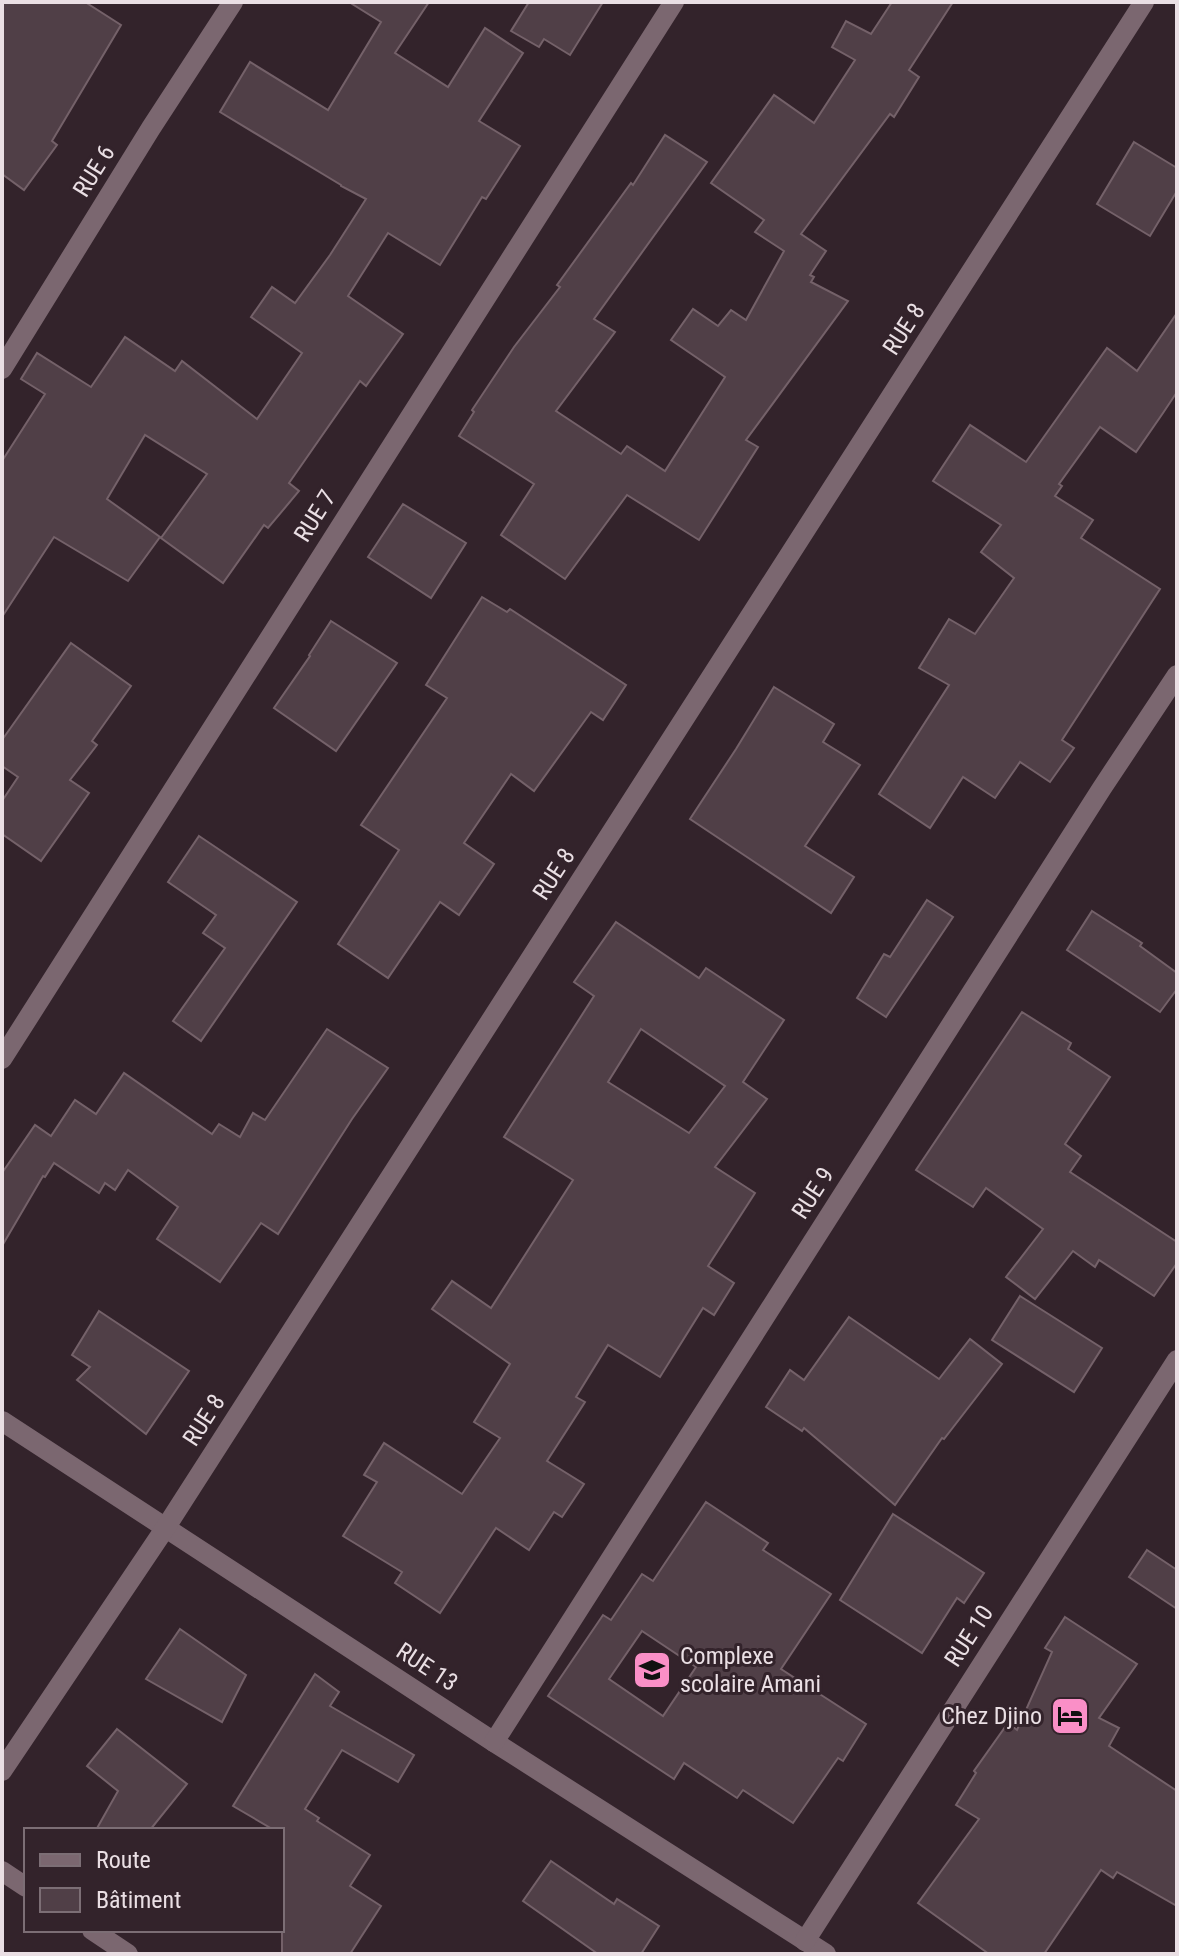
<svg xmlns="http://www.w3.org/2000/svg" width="1179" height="1956" viewBox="0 0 1179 1956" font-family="'Roboto Condensed',sans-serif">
<rect width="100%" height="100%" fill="#33232b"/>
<g fill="#503f47" stroke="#746169" stroke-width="2" fill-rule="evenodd">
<polygon points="2,2 85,2 121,25 52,141 57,145 24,190 2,174"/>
<polygon points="349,2 429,2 395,53 448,87 485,28 523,53 479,121 520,146 486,199 482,197 440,265 388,233 348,296 403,334 366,386 360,381 289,483 299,491 268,528 264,525 223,583 161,538 207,474 145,435 107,499 160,537 128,581 54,537 2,617 2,461 45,394 21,379 37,353 91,387 125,337 175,371 182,361 257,419 302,353 251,317 272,287 295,303 330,255 366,199 341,186 341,185 220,112 250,62 328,110 381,22"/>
<polygon points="529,2 603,2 570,55 544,39 539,47 511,31"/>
<polygon points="892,2 953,2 909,70 919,77 894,117 890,114 801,234 826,251 810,275 814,277 811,282 848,301 746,440 758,447 699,540 627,495 565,579 501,535 534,484 459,436 474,412 472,410 514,347 560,287 557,285 631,183 633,185 665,135 707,162 594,319 615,332 556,411 621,454 627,446 665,471 725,377 671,340 693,309 718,326 731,310 746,320 784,251 755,232 764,220 711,183 774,95 814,123 855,60 832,47 846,21 871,34"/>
<polygon points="1134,142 1177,168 1177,191 1150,236 1097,204"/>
<polygon points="1177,313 1177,392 1163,413 1136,452 1100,427 1059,484 1062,486 1055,496 1093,520 1081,538 1160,589 1062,740 1074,748 1050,782 1020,762 995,798 963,777 930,828 879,794 949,685 919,668 949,619 975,634 1014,578 981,552 1001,525 933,481 970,425 1026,462 1107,348 1137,371"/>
<polygon points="403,504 466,543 431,598 368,557"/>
<polygon points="482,597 507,612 510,609 626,685 603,720 591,712 534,791 511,774 464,843 494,864 459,915 440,902 388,978 338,944 399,850 361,825 447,698 426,685"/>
<polygon points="331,621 397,663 336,751 274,708 310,656 309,655"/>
<polygon points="71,643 131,686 92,741 97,745 70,780 89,793 41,861 2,834 2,801 18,777 2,766 2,740"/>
<polygon points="774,687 834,724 823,742 860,765 805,846 854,877 831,913 690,819 736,749"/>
<polygon points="199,836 297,902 201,1041 173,1021 225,948 203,933 216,915 168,882"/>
<polygon points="927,900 953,917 886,1017 857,998 884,954 890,957"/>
<polygon points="1092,911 1142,943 1140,946 1177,973 1177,989 1160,1012 1067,950"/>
<path d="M 616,922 L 699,978 L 706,968 L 784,1020 L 743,1082 L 767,1099 L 715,1167 L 755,1193 L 708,1266 L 734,1283 L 714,1315 L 703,1308 L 660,1377 L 608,1345 L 576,1397 L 585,1402 L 547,1461 L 584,1484 L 562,1517 L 554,1512 L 529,1550 L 496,1528 L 440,1613 L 395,1583 L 402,1572 L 343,1536 L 377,1482 L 364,1475 L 384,1443 L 462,1494 L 500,1438 L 474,1422 L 510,1364 L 432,1309 L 452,1281 L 491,1308 L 573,1180 L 504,1137 L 594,996 L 574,982 ZM 641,1029 L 725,1086 L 689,1133 L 608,1082 Z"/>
<polygon points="1022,1012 1071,1043 1068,1049 1110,1077 1065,1144 1081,1156 1070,1172 1177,1242 1177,1263 1154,1296 1099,1260 1095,1267 1073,1251 1035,1299 1006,1277 1043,1229 986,1188 973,1207 916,1170"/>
<polygon points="327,1029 388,1068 352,1119 278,1234 261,1223 220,1282 157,1239 178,1207 128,1170 115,1190 105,1183 99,1193 54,1163 45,1177 43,1176 2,1246 2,1173 35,1125 51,1136 75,1100 96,1114 124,1073 212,1134 219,1124 240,1137 253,1113 265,1120"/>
<polygon points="1020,1296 1102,1348 1074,1392 992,1340"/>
<polygon points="99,1311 189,1371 146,1434 77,1380 90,1367 72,1355"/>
<polygon points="849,1317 939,1379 970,1339 1002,1364 944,1439 942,1438 895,1505 804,1428 802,1431 766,1407 790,1370 804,1380"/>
<path d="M 706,1502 L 768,1543 L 763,1550 L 831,1594 L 781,1669 L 866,1724 L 843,1761 L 838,1758 L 793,1823 L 743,1790 L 737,1798 L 684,1763 L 674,1779 L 548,1696 L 603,1615 L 611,1620 L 642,1574 L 653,1581 ZM 642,1631 L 696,1667 L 663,1716 L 609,1679 Z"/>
<polygon points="893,1514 984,1573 964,1603 957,1598 922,1653 840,1600"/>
<polygon points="1147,1550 1177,1570 1177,1609 1129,1577"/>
<polygon points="1065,1617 1137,1664 1099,1718 1119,1728 1109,1746 1177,1791 1177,1906 1117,1872 1113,1878 1101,1870 1044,1954 989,1954 918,1903 979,1819 956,1805 976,1773 974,1771 1008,1723 1017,1730 1052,1652 1045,1648"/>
<polygon points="180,1629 246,1675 222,1722 146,1679"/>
<polygon points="315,1674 339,1692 330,1706 414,1755 398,1782 342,1750 305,1809 319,1818 317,1821 370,1855 350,1886 381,1906 350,1954 282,1954 282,1830 274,1830 233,1806"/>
<polygon points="117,1729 187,1784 150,1830 96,1830 118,1791 87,1766"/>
<polygon points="551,1861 614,1904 617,1899 659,1926 641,1954 598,1954 523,1901"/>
</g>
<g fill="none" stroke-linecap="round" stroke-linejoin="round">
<g stroke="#7b6770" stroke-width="20">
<polyline points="2,369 151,128 233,2"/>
<polyline points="2,1059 674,2"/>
<polyline points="2,1421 494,1742 826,1954"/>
<polyline points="494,1742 1102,788 1177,675"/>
<polyline points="2,1771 166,1527 1144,2"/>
<polyline points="2,1871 26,1887"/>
<polyline points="92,1930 128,1954"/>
<polyline points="805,1941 1177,1360"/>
</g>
</g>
<defs>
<symbol id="school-square" viewBox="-11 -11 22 22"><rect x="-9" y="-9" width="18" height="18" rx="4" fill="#fa8fc7" stroke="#33232b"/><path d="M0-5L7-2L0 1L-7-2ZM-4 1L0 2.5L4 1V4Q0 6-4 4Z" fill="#111"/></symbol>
<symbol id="hotel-square" viewBox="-11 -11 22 22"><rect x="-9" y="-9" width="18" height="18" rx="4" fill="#fa8fc7" stroke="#33232b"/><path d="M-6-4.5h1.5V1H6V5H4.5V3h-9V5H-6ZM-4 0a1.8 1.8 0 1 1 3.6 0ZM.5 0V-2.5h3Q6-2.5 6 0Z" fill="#111"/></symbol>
</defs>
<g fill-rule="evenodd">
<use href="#school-square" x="630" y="1648" width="44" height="44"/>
<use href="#hotel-square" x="1048" y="1694" width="44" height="44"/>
</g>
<g text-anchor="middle" stroke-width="6" stroke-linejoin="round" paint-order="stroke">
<g font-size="24" fill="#eadfe4" stroke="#33232b">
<text transform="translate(94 171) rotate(-58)" y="8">RUE 6</text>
<text transform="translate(904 329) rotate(-57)" y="8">RUE 8</text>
<text transform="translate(315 516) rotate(-58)" y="8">RUE 7</text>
<text transform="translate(554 874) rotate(-57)" y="8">RUE 8</text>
<text transform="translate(813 1193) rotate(-57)" y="8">RUE 9</text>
<text transform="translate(204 1420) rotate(-57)" y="8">RUE 8</text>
<text transform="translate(969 1636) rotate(-57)" y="8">RUE 10</text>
<text transform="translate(427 1667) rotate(33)" y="8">RUE 13</text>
</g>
<g font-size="24" fill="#eadfe4" stroke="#33232b" text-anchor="start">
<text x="680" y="1664">Complexe<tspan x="680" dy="28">scolaire Amani</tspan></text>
<text x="1042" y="1724" text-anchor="end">Chez Djino</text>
</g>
</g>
<rect width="1179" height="1956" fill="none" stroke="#eadfe4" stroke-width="8"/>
<rect x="24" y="1828" width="260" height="104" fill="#33232b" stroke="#7c6e75" stroke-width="2"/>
<rect x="40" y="1854" width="40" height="12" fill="#7b6770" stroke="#7c6e75" stroke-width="2"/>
<text x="96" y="1868" font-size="24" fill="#eadfe4">Route</text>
<rect x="40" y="1888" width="40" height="24" fill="#503f47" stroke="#7c6e75" stroke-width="2"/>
<text x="96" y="1908" font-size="24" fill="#eadfe4">Bâtiment</text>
</svg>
